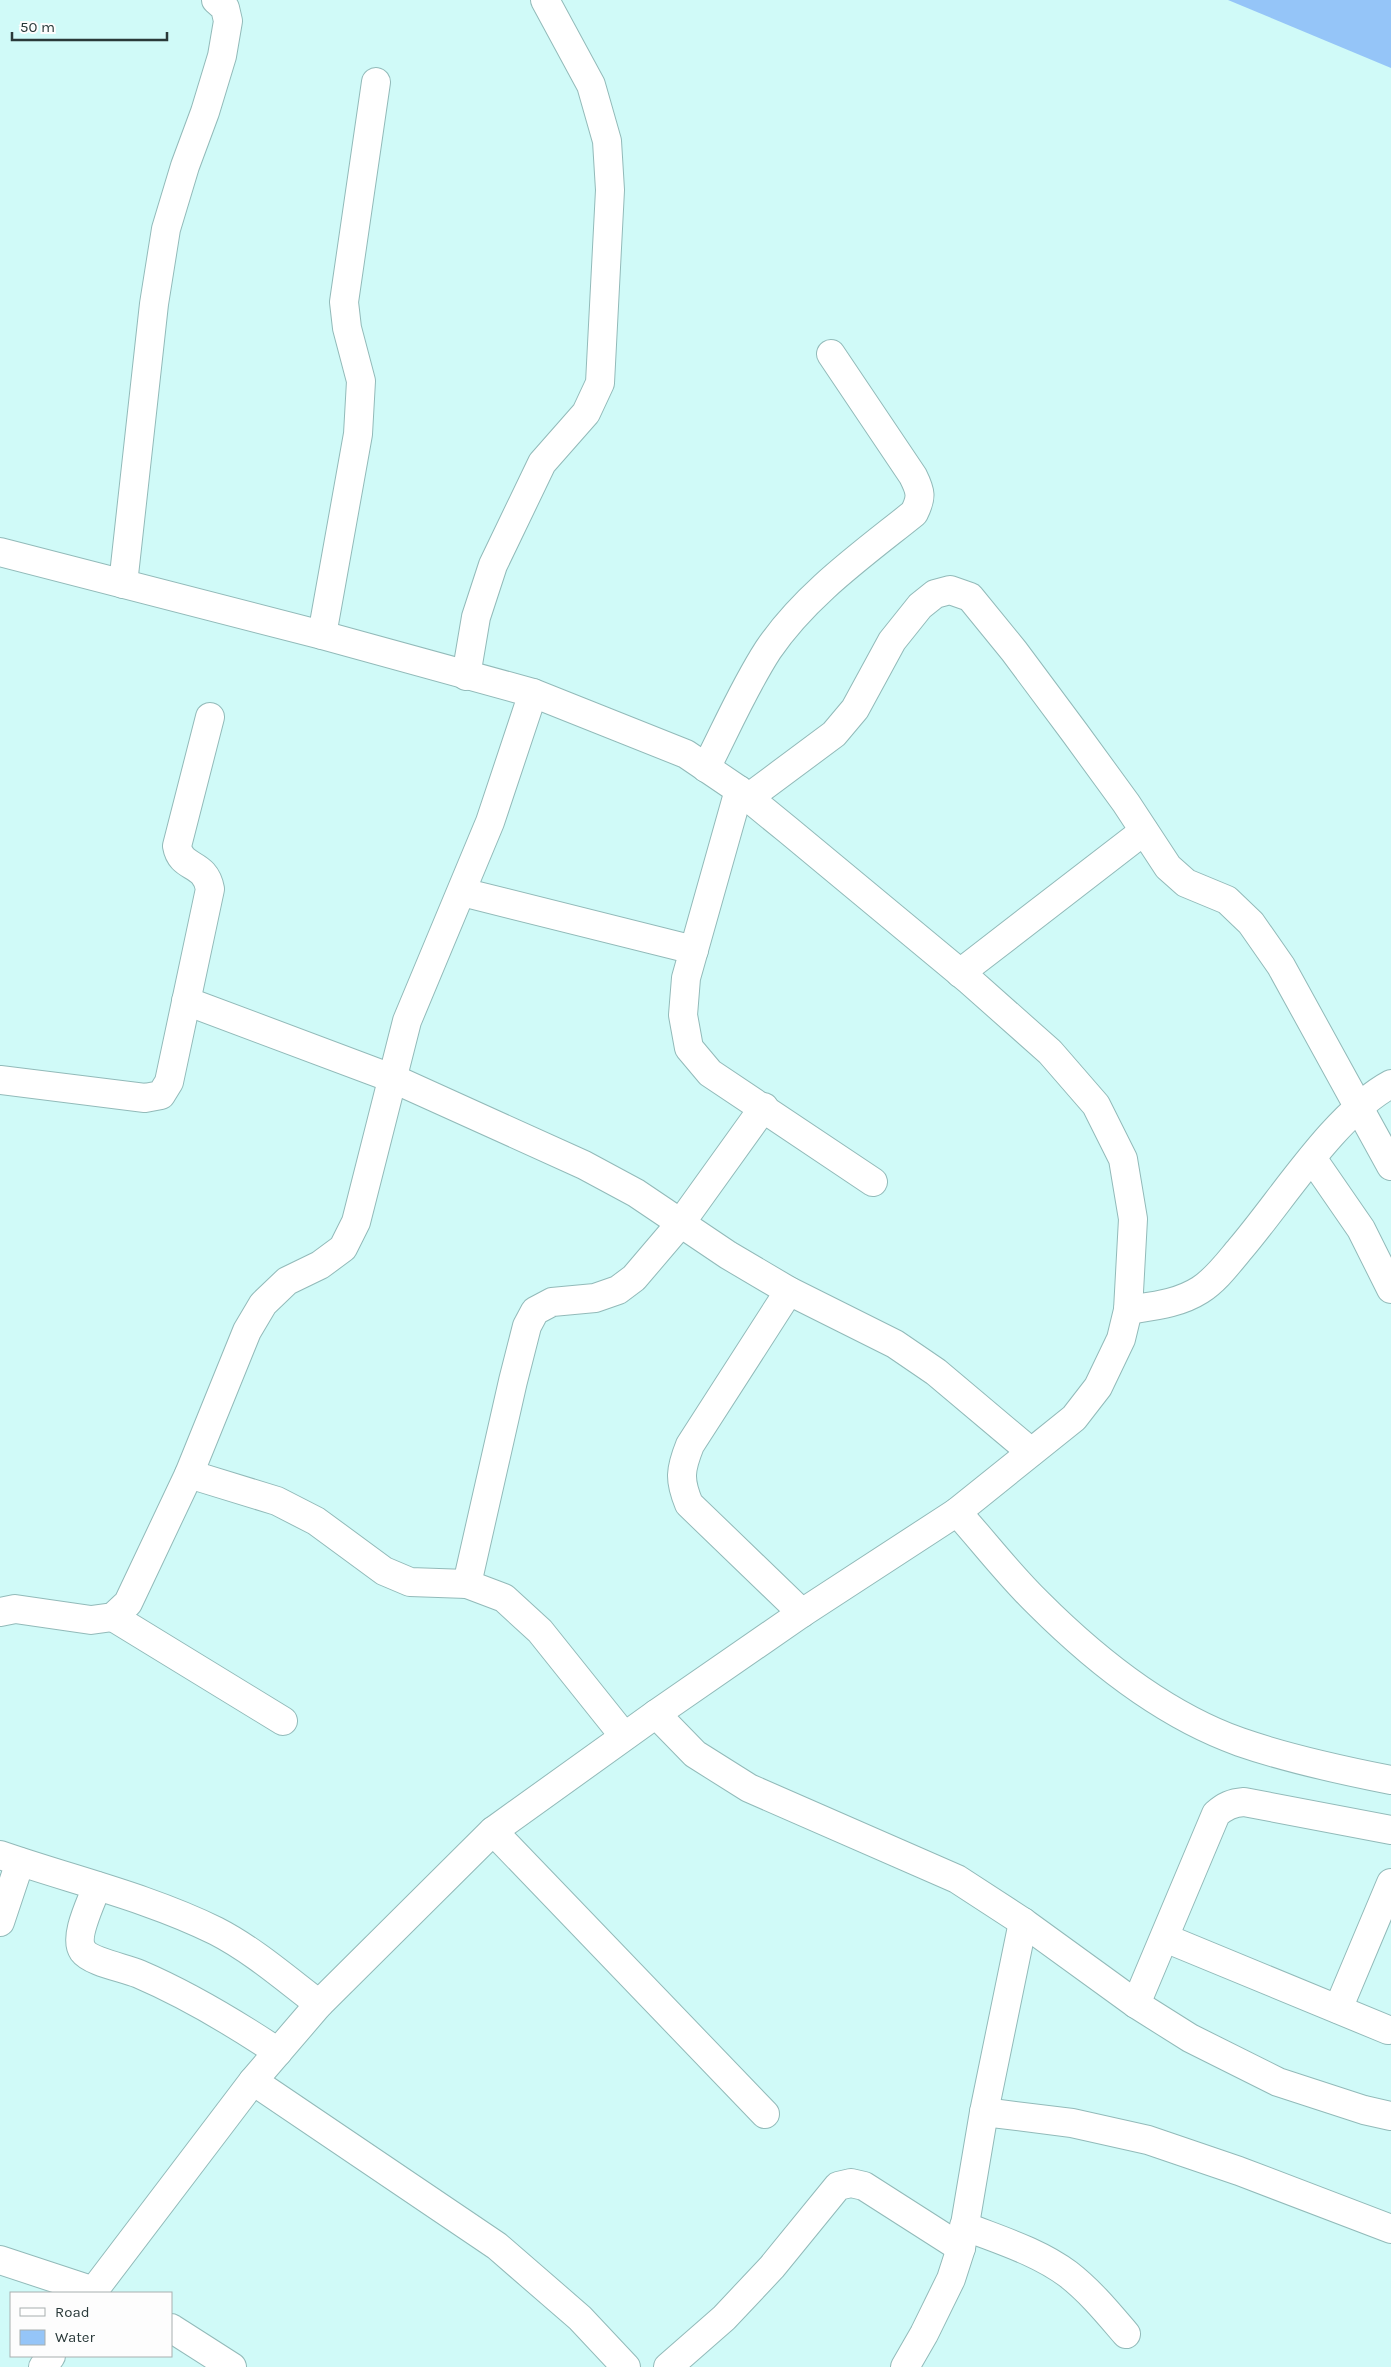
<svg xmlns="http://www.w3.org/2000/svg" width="1391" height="2367" viewBox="0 0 1391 2367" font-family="Karla,sans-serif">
<rect width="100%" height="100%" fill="#d0faf8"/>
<polygon fill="#95c5f8" points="1228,0 1391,0 1391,68"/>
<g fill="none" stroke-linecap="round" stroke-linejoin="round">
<defs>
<g id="minor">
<polyline points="0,552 322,635 533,693 686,754 739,790 788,830 970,981 1050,1052 1096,1105 1123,1159 1133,1219 1128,1310 1121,1339 1098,1387 1074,1418 957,1512 802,1613 656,1714 493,1831 319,2004 253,2081 497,2246 580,2318 626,2367"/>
<polyline points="123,584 154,304 166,229 185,166 205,112 222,56 228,21 225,8 216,0"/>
<polyline points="322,635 358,434 361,381 347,328 344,302 376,82"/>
<polyline points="466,676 476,617 493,565 542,463 586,413 600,383 610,190 607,141 591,85 545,0"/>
<path d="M 706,768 C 726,729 744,687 768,650 C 805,595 863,554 914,513 C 922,497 921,492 913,476 L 831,354"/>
<polyline points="739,790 686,978 683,1015 689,1048 710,1073 873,1182"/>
<polyline points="748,798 834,734 855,709 892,641 920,606 935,594 950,590 970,597 1014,651 1075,733 1126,803 1168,867 1186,883 1227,900 1251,923 1281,966 1391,1166"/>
<polyline points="462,892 694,950"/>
<polyline points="960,973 1144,831"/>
<polyline points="186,1001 394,1079 584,1165 636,1193 728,1255 789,1291 895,1344 936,1372 1031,1452"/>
<path d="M 0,1080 L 145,1098 L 161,1095 L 169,1082 L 210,889 C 205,861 181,870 177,846 L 210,717"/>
<polyline points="1312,1158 1361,1229 1391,1289"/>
<path d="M 789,1291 L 690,1445 C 680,1470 679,1480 689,1504 L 802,1613"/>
<path d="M 1128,1310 C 1153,1306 1178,1304 1200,1290 C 1216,1280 1229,1262 1240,1249 C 1282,1200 1335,1114 1391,1084"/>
<polyline points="189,1474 277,1501 316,1521 384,1571 410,1582 467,1584 504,1598 540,1631 624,1736"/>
<path d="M 957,1512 C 984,1542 1009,1575 1038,1603 C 1094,1659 1164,1715 1240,1742 C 1289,1759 1340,1770 1391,1780"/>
<polyline points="467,1584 513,1381 527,1326 535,1311 552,1302 595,1298 618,1290 634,1278 680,1224 764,1107"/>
<polyline points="0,1612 15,1609 91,1620 113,1617 128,1603 189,1474 247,1331 263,1304 287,1281 320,1265 343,1248 356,1222 407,1021 490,822 533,693"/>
<polyline points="113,1617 283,1721"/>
<polyline points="656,1714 695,1754 749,1788 957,1879 1023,1922 1136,2004 1190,2038 1278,2082 1364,2110 1391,2116"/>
<polyline points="493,1831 765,2114"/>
<path d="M 0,1855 C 72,1880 147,1897 216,1931 C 253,1950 286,1979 319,2004"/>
<path d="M 97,1886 C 92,1901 73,1937 83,1951 C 91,1962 125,1968 139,1974 C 188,1995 233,2022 278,2052"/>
<polyline points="0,1922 20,1862"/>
<polyline points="1165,1938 1388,2030"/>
<path d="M 1136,2004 L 1216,1814 C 1225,1806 1232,1803 1244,1802 L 1391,1830"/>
<polyline points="1338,2009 1391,1883"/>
<polyline points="984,2112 1072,2123 1148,2140 1239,2171 1391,2229"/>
<path d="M 964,2226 C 999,2240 1037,2251 1068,2274 C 1090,2291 1108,2313 1126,2334"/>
<polyline points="0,2260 94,2291"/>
<polyline points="92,2293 253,2081"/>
<polyline points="171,2328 232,2367"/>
<polyline points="43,2367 51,2356"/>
<polyline points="668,2367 724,2318 772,2267 838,2186 851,2183 864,2186 961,2248"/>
<polyline points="905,2367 924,2334 951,2279 961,2248 984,2112 1023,1922"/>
</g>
</defs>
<use href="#minor" stroke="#92bab9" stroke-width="30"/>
<use href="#minor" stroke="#fff" stroke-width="28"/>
</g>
<rect x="10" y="2292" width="162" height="65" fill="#fdfdfd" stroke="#a8afaf"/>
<rect x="20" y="2308" width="25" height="8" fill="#ffffff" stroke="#a8afaf"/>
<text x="55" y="2317" font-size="15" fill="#293939">Road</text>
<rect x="20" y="2330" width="25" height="15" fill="#95c5f8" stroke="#a8afaf"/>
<text x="55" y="2342" font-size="15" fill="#293939">Water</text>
<path d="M12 32v8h155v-8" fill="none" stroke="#293939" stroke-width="2.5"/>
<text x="20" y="32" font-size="15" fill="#293939" stroke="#fdfdfd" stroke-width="4" paint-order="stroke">50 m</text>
</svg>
